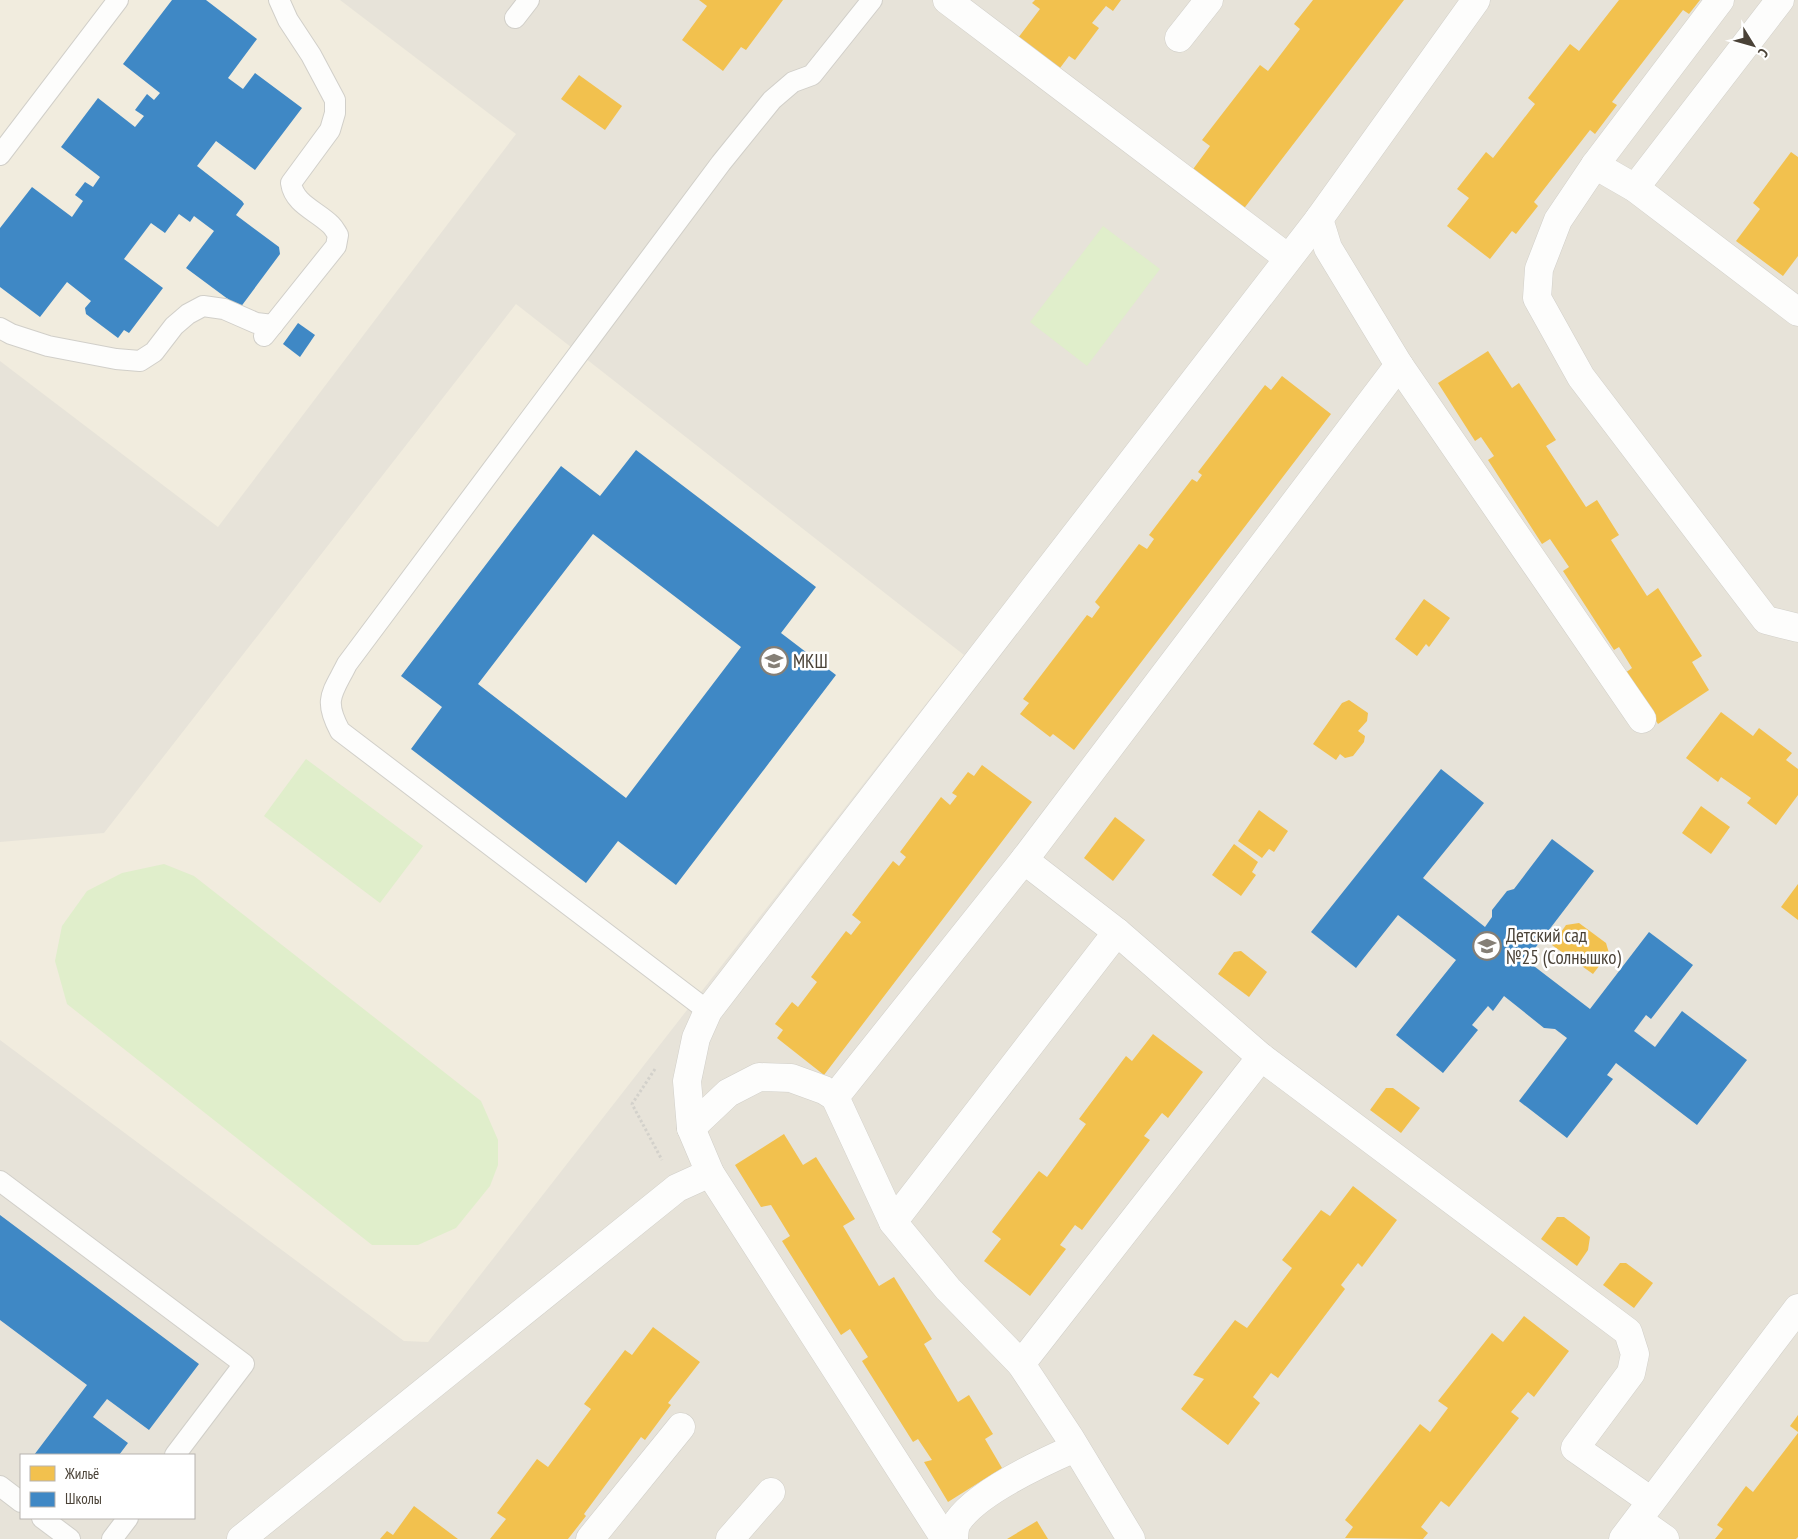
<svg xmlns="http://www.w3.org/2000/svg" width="1798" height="1539" viewBox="0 0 1798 1539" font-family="'PT Sans Narrow',sans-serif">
<rect width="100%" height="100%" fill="#f3f1ec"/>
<path fill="#e7e3d9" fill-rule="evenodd" d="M 0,0 L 1798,0 L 1798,1539 L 0,1539 ZM 21,1455 L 194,1455 L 194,1518 L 21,1518 Z"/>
<g fill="#f1ecde">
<polygon points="0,0 340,0 516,134 218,527 0,361"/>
<polygon points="516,304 964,655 428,1342 404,1341 0,1040 0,842 104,833"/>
</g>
<g fill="#e0eecb">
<polygon points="1103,226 1160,269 1087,366 1030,322"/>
<polygon points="306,759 423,846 380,903 264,816"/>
<polygon points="164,864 194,876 481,1101 498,1140 498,1165 490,1186 456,1228 418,1245 372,1245 67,1004 55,961 62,926 87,891 122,873"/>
</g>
<g fill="#f2c14e">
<polygon points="699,0 783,0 746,50 741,47 723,71 682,40 707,6"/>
<polygon points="1035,0 1121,0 1113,11 1106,6 1092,23 1099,28 1075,60 1069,56 1060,68 1018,38 1040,9 1032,3"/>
<polygon points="1313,0 1404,0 1239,215 1188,176 1210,146 1202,140 1260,65 1268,71 1300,29 1294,24"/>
<polygon points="1619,0 1700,0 1689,14 1683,10 1612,102 1617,105 1595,134 1590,130 1534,202 1538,206 1516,234 1512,231 1490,259 1447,226 1469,198 1457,189 1486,152 1493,158 1535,104 1528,98 1570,44 1579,51"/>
<polygon points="579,75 622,106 605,130 561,99"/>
<polygon points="1791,152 1798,157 1798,256 1783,276 1736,241 1760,209 1753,203"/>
<polygon points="1488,351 1512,388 1519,383 1556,440 1546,446 1586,507 1597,500 1619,535 1611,540 1647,596 1658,588 1702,656 1692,662 1709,690 1658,724 1625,673 1632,668 1619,647 1614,650 1563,571 1569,567 1550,539 1542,544 1488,460 1494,456 1481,437 1475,441 1438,383"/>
<polygon points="1282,376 1331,414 1074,750 1053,734 1050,737 1020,714 1029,703 1023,699 1087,615 1092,618 1100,607 1095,602 1139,544 1147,549 1154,539 1149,535 1192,479 1197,482 1202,475 1198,472 1265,385 1271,390"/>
<polygon points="1424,599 1450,618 1429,647 1426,644 1417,656 1395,639"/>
<polygon points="1349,700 1368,713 1367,721 1358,731 1365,736 1364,742 1353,756 1345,758 1340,754 1336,760 1313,744 1342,703"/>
<polygon points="1721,712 1753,736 1759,728 1792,753 1786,760 1798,769 1798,795 1776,825 1747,803 1751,798 1721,777 1718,782 1686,758"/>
<polygon points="982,765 1032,802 824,1075 777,1038 783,1030 775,1024 792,1002 798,1007 817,982 811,977 846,931 851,935 861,922 852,915 893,861 899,866 906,857 900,852 941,797 950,805 957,796 952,793 968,772 974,776"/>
<polygon points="1701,806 1730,827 1711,854 1682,833"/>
<polygon points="1259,810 1288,831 1274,852 1269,849 1262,858 1238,841"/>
<polygon points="1115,817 1145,840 1113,881 1084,858"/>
<polygon points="1234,844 1258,862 1252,872 1256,875 1241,896 1212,875"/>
<polygon points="1798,884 1798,920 1781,907"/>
<polygon points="1579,923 1606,943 1609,953 1593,974 1552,945 1566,925"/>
<polygon points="1241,951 1267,972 1249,997 1218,974 1234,952"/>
<polygon points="1153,1034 1203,1072 1168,1118 1162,1113 1144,1136 1150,1140 1082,1230 1075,1225 1060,1245 1066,1249 1030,1296 984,1261 1001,1239 992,1232 1039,1171 1047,1177 1086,1124 1079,1119 1126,1056 1132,1061"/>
<polygon points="1386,1088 1393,1088 1420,1108 1401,1133 1370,1110"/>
<polygon points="784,1134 803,1165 816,1157 855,1219 843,1226 879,1286 894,1277 932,1339 924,1344 958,1402 969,1395 993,1434 985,1439 1002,1468 948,1502 924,1462 932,1460 918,1439 913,1442 862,1361 868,1357 850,1329 841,1335 782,1241 790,1236 771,1205 761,1207 735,1165"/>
<polygon points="1353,1186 1397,1220 1362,1267 1358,1263 1341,1285 1345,1289 1278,1378 1271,1373 1253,1397 1260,1403 1228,1445 1181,1409 1204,1379 1193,1375 1235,1320 1247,1328 1292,1268 1282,1260 1321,1210 1330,1216"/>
<polygon points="1557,1217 1564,1217 1590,1237 1588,1250 1577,1266 1541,1239"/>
<polygon points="1620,1263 1626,1263 1653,1283 1634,1308 1603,1285"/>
<polygon points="1524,1316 1569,1351 1534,1397 1528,1392 1511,1412 1519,1418 1449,1507 1441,1501 1421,1527 1428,1533 1423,1539 1345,1538 1353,1527 1345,1520 1420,1424 1430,1432 1448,1408 1438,1401 1492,1333 1503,1342"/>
<polygon points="653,1327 700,1362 668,1403 671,1405 645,1440 641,1437 584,1514 586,1516 568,1539 490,1539 506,1519 497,1513 537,1459 548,1467 591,1409 584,1404 625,1350 632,1355"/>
<polygon points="1798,1415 1798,1432 1790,1426"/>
<polygon points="1798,1433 1798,1537 1796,1539 1715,1539 1723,1529 1717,1525 1746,1486 1753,1492"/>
<polygon points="414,1506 458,1539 380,1539 387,1531 393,1535"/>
<polygon points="1037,1521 1048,1539 1007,1539"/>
</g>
<g fill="#3f88c5" fill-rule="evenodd">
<polygon points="172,0 206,0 257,39 228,78 243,89 255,73 302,108 255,170 216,141 197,166 242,201 244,204 236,215 279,247 280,254 240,308 186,268 214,231 194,216 190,222 179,214 165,233 151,223 124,259 163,288 129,333 124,330 118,338 86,314 85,308 91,301 67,282 40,317 0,287 0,228 32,187 72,217 83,201 75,195 85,182 93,187 100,177 61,147 98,98 135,127 144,116 135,110 147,94 154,100 160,93 123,64"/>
<polygon points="298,323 315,335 300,357 283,344"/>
<path d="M 636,450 L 816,587 L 781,633 L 836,675 L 676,885 L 618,841 L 586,883 L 411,749 L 442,707 L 401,676 L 561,466 L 600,496 ZM 593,534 L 741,647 L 626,798 L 478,684 Z"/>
<polygon points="1441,769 1484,803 1423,878 1485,927 1492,917 1492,910 1507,891 1514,889 1552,839 1594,871 1526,960 1590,1009 1649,932 1693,965 1651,1019 1646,1015 1634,1031 1655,1047 1682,1011 1747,1060 1697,1125 1616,1063 1607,1075 1613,1079 1567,1138 1519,1101 1567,1038 1555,1029 1544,1028 1504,996 1493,1011 1488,1006 1472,1025 1478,1030 1443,1073 1396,1035 1456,960 1398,915 1356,968 1311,932"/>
<polygon points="0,1215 199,1364 149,1430 107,1399 93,1417 128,1443 119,1455 34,1455 87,1385 0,1320"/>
</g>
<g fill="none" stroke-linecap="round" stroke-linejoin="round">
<defs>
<g id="service">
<polyline points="515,18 529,0"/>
<polyline points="0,155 118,0"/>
<polyline points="0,328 11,334 48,346 116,359 140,361 154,352 174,326 188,314 203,306 224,309 256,323 273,325"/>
<path d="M 264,336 L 336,246 L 338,235 C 336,232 334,228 331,225 C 317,211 294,204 291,183 L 330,130 L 335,113 L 335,100 L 311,55 L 288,20 L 279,0"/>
<path d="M 708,1011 L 340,731 C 323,699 332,694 347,664 L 721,163 L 772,100 L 793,82 L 812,75 L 872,0"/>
<polyline points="0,1181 244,1364 175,1455"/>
<polyline points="0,1486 21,1502"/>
<polyline points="42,1518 70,1539"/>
<polyline points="112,1539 128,1518"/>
</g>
<g id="minor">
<polyline points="947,0 1288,258"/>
<polyline points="1720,0 1595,165 1558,220 1539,269 1537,298 1581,377 1766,620 1798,628"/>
<polyline points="1179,38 1209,0"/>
<polyline points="1595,165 1635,188 1798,312"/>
<polyline points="1635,188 1780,0"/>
<polyline points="1319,219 1328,248 1399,365 1642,719"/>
<polyline points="1024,860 1117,932 1261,1057 1628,1332 1635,1354 1631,1373 1575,1448 1651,1501"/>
<polyline points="691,1128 728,1093 759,1077 791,1078 824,1090 835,1097"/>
<polyline points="893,1222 1117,932"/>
<polyline points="1021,1364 1261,1057"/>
<polyline points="1638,1520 1665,1539"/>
<polyline points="241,1539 677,1188 710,1173"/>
<polyline points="590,1539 681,1427"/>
<polyline points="730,1539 771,1492"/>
<polyline points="945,1539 710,1173 691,1128 687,1081 696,1038 708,1011 1319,219 1476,0"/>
<path d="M 954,1539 C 954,1533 955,1525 958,1521 C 978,1492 1043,1462 1075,1448"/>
<polyline points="1131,1539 1070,1438 1021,1364 948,1289 893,1222 835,1097 1024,860 1399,365"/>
<polyline points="1623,1539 1798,1308"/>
</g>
</defs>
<use href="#service" stroke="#d1cfc9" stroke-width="22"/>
<use href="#minor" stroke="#d1cfc9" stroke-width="29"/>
<polyline stroke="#d3d1cb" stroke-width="3" stroke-dasharray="2.5 2.5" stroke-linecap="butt" points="655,1069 632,1104 662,1160"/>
<use href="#service" stroke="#fdfdfc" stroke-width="20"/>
<use href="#minor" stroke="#fdfdfc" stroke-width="28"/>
</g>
<defs>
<symbol id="school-ring" viewBox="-11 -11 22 22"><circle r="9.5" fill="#fff" stroke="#857f76" stroke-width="1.5"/><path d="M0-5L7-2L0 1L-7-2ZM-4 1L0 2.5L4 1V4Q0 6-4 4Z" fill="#857f76"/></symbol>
</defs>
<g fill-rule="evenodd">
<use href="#school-ring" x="758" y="645" width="32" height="32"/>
<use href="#school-ring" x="1471" y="930" width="32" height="32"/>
</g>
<g text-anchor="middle" stroke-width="5" stroke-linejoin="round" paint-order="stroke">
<g font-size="19" fill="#4a4237" stroke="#fff" text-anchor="start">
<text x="793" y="668">МКШ</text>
<text x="1506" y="942">Детский сад<tspan x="1506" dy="22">№25 (Солнышко)</tspan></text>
</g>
</g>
<rect x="20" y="1454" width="175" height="65" fill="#ffffff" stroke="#b7b3af"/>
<rect x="30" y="1466" width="25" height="15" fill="#f2c14e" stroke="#b7b3af"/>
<text x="65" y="1479" font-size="15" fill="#4a4237">Жильё</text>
<rect x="30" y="1492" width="25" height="15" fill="#3f88c5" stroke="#b7b3af"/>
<text x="65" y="1504" font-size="15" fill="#4a4237">Школы</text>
<g transform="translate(1753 45) rotate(127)" stroke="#ffffff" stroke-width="4" paint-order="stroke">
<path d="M0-4L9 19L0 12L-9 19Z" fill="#4a4237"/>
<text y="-8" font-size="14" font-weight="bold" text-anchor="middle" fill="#4a4237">С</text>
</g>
</svg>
